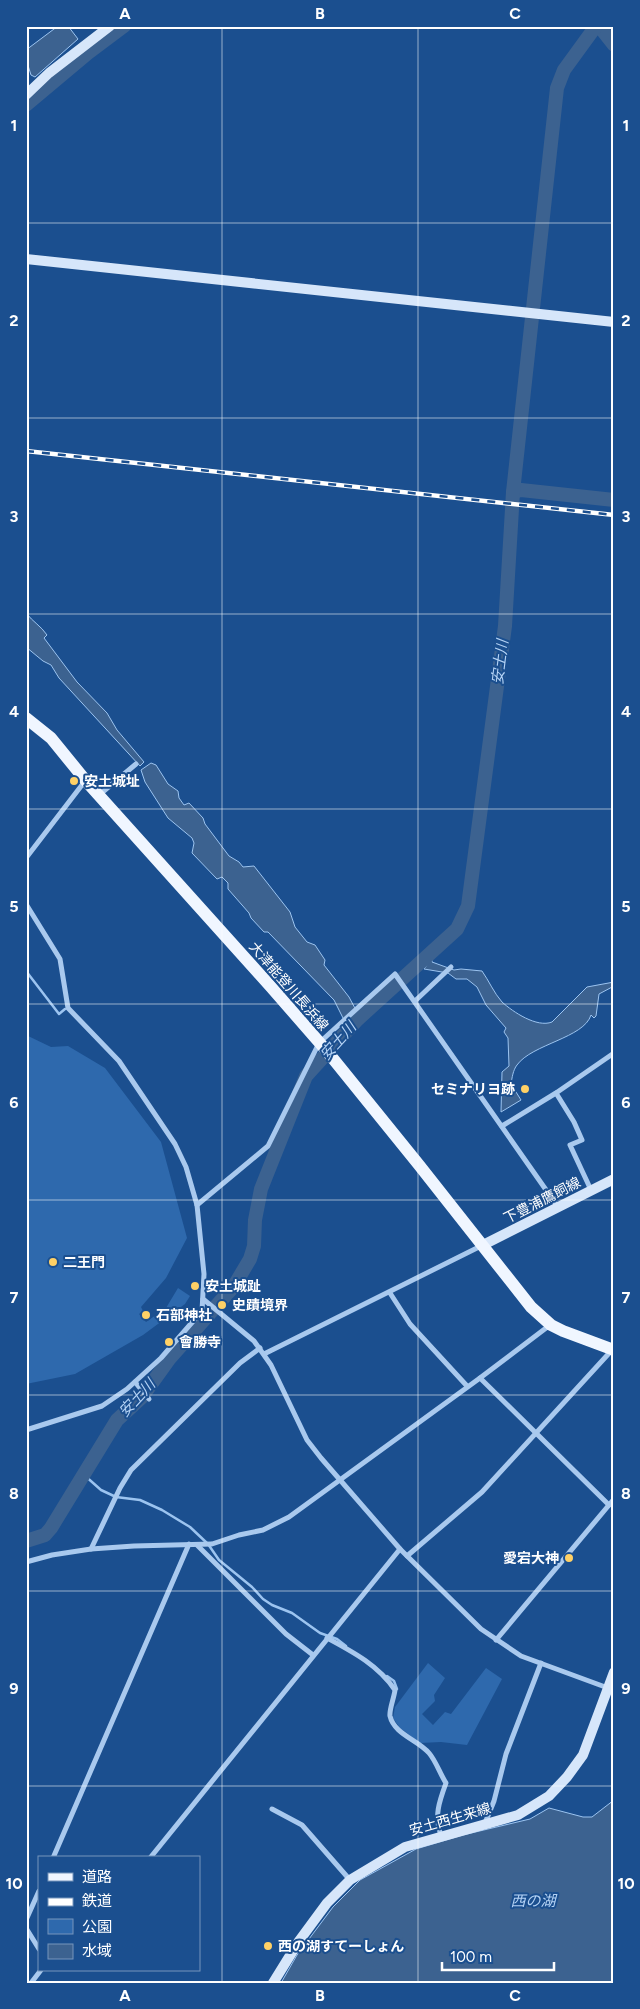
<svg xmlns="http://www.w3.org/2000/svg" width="640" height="2009" viewBox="0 0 640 2009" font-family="Figtree,'Noto Sans JP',sans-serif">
<rect width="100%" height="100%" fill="#1b4f8f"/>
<g fill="#2e69ad">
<polygon points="26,1035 51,1047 68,1046 105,1068 161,1142 187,1238 166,1278 141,1307 143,1311 139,1314 146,1322 166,1308 178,1288 190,1296 185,1304 143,1335 75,1374 26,1384 26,1221 28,1216 26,1213"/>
<polygon points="428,1663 445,1678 434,1695 435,1701 422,1714 433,1725 445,1712 451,1714 486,1668 502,1679 467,1745 441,1742 420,1743 400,1728 393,1718 395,1707"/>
</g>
<g fill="#3c6290" stroke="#9cc4f0">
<polygon points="58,26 68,26 78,39 35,77 31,75 26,59 26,50"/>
<path d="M 26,613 C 33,622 41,626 47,635 L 44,638 L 77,682 L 107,713 L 117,730 L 144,762 L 140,766 L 59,678 L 51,665 L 43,661 L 26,647 Z"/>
<polygon points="151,763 156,765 168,784 178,791 179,798 184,805 189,803 203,818 205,824 229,856 239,862 243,867 254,866 290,912 295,927 307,942 315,945 325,960 324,965 349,997 357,1012 345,1022 334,1000 268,932 264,932 251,918 249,913 228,889 228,883 222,877 217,879 192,853 194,843 192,838 168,818 145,782 141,770"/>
<path d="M 432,958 L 432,962 L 454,970 L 461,969 L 482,971 C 489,981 494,993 502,1002 C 513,1012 537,1028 552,1022 L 587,987 L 614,982 L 614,986 L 599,994 L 596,1016 L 594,1018 L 591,1015 C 584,1038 532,1044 517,1065 C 513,1070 512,1078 511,1084 L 521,1100 L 501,1112 L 502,1072 L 509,1066 L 508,1038 L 504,1032 L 506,1028 L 486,1005 L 477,987 L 467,979 L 456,979 L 448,973 L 424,969 Z"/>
<polygon points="614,1800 614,1983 281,1983 297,1955 333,1907 360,1880 416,1849 463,1835 530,1819 549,1808 583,1817 592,1817"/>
</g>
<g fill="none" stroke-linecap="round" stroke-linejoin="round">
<g stroke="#9cc4f0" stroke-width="2.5">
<polyline points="26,971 59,1014 65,1009"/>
<polyline points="83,1474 101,1490 116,1497 140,1500 162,1510 190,1527 208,1544 219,1560 252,1587 263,1599 272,1605 292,1613 320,1633 337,1639 346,1646"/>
<polyline points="387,1676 394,1681 397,1689"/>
</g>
<g stroke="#3c6290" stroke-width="14">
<polyline points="599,26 614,45"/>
<polyline points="26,105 88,53 124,26"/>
<polyline points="513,492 521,490 614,500"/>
<polyline points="26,1541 45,1535 51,1528 117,1420 142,1397 170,1358 234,1286 250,1259 254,1246 255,1220 261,1189 306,1076 357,1020 457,929 468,906 505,626 513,492 557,88 564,70 596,26"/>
</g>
<g stroke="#a9c9ee" stroke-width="5">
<polyline points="99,795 136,764"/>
<polyline points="26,858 85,781"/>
<polyline points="26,904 60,959 68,1008 119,1061 175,1144 186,1167 197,1205 204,1274 202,1311 161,1358 127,1389 102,1406 26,1430"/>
<polyline points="415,1001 451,967"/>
<polyline points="556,1093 574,1122 582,1140 570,1145 591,1190"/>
<polyline points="502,1126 556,1093 614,1053"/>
<polyline points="197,1205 268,1146 319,1043 395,974 558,1207"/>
<polyline points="390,1293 410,1324 467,1386"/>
<polyline points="203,1299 254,1341 271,1365 307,1440 321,1458 400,1549 481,1629 521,1656 608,1688"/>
<polyline points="264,1354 483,1245"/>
<polyline points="480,1378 550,1325"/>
<polyline points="135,1382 149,1399"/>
<polyline points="197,1545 286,1634 313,1655"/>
<polyline points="91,1549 120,1488 131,1470 240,1363 260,1348"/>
<polyline points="407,1556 482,1492 612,1350"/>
<polyline points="26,1562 52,1555 91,1549 134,1546 212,1544 239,1535 263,1530 289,1517 480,1378 609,1505"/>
<path d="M 327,1638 C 353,1652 378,1665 395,1690 C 394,1698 389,1710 390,1716 C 394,1734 418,1740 429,1753 C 436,1761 440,1774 446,1783 C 439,1802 434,1816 441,1836"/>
<polyline points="496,1640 614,1499"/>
<polyline points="272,1809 302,1825 350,1880"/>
<polyline points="485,1823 494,1801 506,1754 541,1663"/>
<polyline points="53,1858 189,1544"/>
<polyline points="150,1858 400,1549"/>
<polyline points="26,1920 39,1891"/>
<polyline points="26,1928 39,1949"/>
<polyline points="31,1983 41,1970"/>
</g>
<g stroke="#d6e6fa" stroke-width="10">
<polyline points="26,95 49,73 110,26"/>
<polyline points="26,259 614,322"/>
<polyline points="483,1245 614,1179"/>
<polyline points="273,1983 299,1941 327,1903 350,1880 405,1847 518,1815 549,1796 567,1777 583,1755 614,1672"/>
</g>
<polyline stroke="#f0f6ff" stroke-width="12" points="26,718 51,738 86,781 271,987 326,1050 419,1165 531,1307 551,1325 563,1331 614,1350"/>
<defs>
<polyline id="rail" points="26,451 614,515"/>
</defs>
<use href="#rail" stroke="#fff" stroke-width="4.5"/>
<use href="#rail" stroke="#1b4f8f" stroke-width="2.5" stroke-dasharray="8" stroke-linecap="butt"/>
</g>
<path fill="none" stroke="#fff" stroke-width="1" stroke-opacity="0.55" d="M 222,26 L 222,1983M 418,26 L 418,1983M 26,223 L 614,223M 26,418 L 614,418M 26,614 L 614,614M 26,809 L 614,809M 26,1004 L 614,1004M 26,1200 L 614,1200M 26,1395 L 614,1395M 26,1591 L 614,1591M 26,1786 L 614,1786"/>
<g fill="#ffd166" stroke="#1b4f8f" stroke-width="2">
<circle cx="74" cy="781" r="5"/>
<circle cx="525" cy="1089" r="5"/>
<circle cx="53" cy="1262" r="5"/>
<circle cx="195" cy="1286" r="5"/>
<circle cx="222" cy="1305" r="5"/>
<circle cx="146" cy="1315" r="5"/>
<circle cx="169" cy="1342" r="5"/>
<circle cx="569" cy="1558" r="5"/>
<circle cx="268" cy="1946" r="5"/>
</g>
<g text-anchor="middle" stroke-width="4" stroke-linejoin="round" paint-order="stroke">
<g font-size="14" font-weight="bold" fill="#fff" stroke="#1b4f8f" text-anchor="start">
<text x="84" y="786">安土城址</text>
<text x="515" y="1094" text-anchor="end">セミナリヨ跡</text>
<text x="63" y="1267">二王門</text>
<text x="205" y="1291">安土城趾</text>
<text x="232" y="1310">史蹟境界</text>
<text x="156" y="1320">石部神社</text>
<text x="179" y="1347">會勝寺</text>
<text x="559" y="1563" text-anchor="end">愛宕大神</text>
<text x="278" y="1951">西の湖すてーしょん</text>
</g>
<g font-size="14" fill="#fff" stroke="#1b4f8f">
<text transform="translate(289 986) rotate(49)" y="5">大津能登川長浜線</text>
<text transform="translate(542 1200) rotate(-27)" y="5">下豊浦鷹飼線</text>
<text transform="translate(450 1819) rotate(-16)" y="5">安土西生来線</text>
</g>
<g font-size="15" font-style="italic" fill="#b5d3f5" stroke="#1b4f8f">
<text transform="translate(500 662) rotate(-83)" y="5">安土川</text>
<text transform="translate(338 1041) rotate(-48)" y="5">安土川</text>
<text transform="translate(137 1398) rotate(-47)" y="5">安土川</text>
<text x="533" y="1906">西の湖</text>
</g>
</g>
<rect width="640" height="2009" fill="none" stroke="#1b4f8f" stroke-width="55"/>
<rect x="38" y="1856" width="162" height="115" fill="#1b4f8f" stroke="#7695bc"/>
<rect x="48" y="1873" width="25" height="8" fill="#f0f6ff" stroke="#7695bc"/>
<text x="82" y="1882" font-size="15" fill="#ffffff">道路</text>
<rect x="48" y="1898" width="25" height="8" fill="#ffffff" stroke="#7695bc"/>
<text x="82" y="1906" font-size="15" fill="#ffffff">鉄道</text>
<rect x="48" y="1919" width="25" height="15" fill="#2e69ad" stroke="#7695bc"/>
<text x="82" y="1932" font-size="15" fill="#ffffff">公園</text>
<rect x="48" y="1944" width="25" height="15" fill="#3c6290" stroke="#7695bc"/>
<text x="82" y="1956" font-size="15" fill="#ffffff">水域</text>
<path d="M442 1962v8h112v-8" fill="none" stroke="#ffffff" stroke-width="2.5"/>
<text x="450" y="1962" font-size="15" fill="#ffffff" stroke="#1b4f8f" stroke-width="4" paint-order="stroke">100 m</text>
<rect x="28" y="28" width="584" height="1954" fill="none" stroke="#fff" stroke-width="2"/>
<g font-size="16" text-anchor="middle" font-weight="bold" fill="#fff">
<text x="125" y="19">A</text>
<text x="320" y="19">B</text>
<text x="515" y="19">C</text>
<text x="14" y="131">1</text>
<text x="626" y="131">1</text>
<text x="14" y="326">2</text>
<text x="626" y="326">2</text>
<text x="14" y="522">3</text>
<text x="626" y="522">3</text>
<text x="14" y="717">4</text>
<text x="626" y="717">4</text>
<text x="14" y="912">5</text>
<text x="626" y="912">5</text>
<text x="14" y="1108">6</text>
<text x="626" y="1108">6</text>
<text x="14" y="1303">7</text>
<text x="626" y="1303">7</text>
<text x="14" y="1499">8</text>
<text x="626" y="1499">8</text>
<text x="14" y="1694">9</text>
<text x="626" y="1694">9</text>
<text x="14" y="1889">10</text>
<text x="626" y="1889">10</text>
<text x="125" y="2001">A</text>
<text x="320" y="2001">B</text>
<text x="515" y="2001">C</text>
</g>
</svg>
